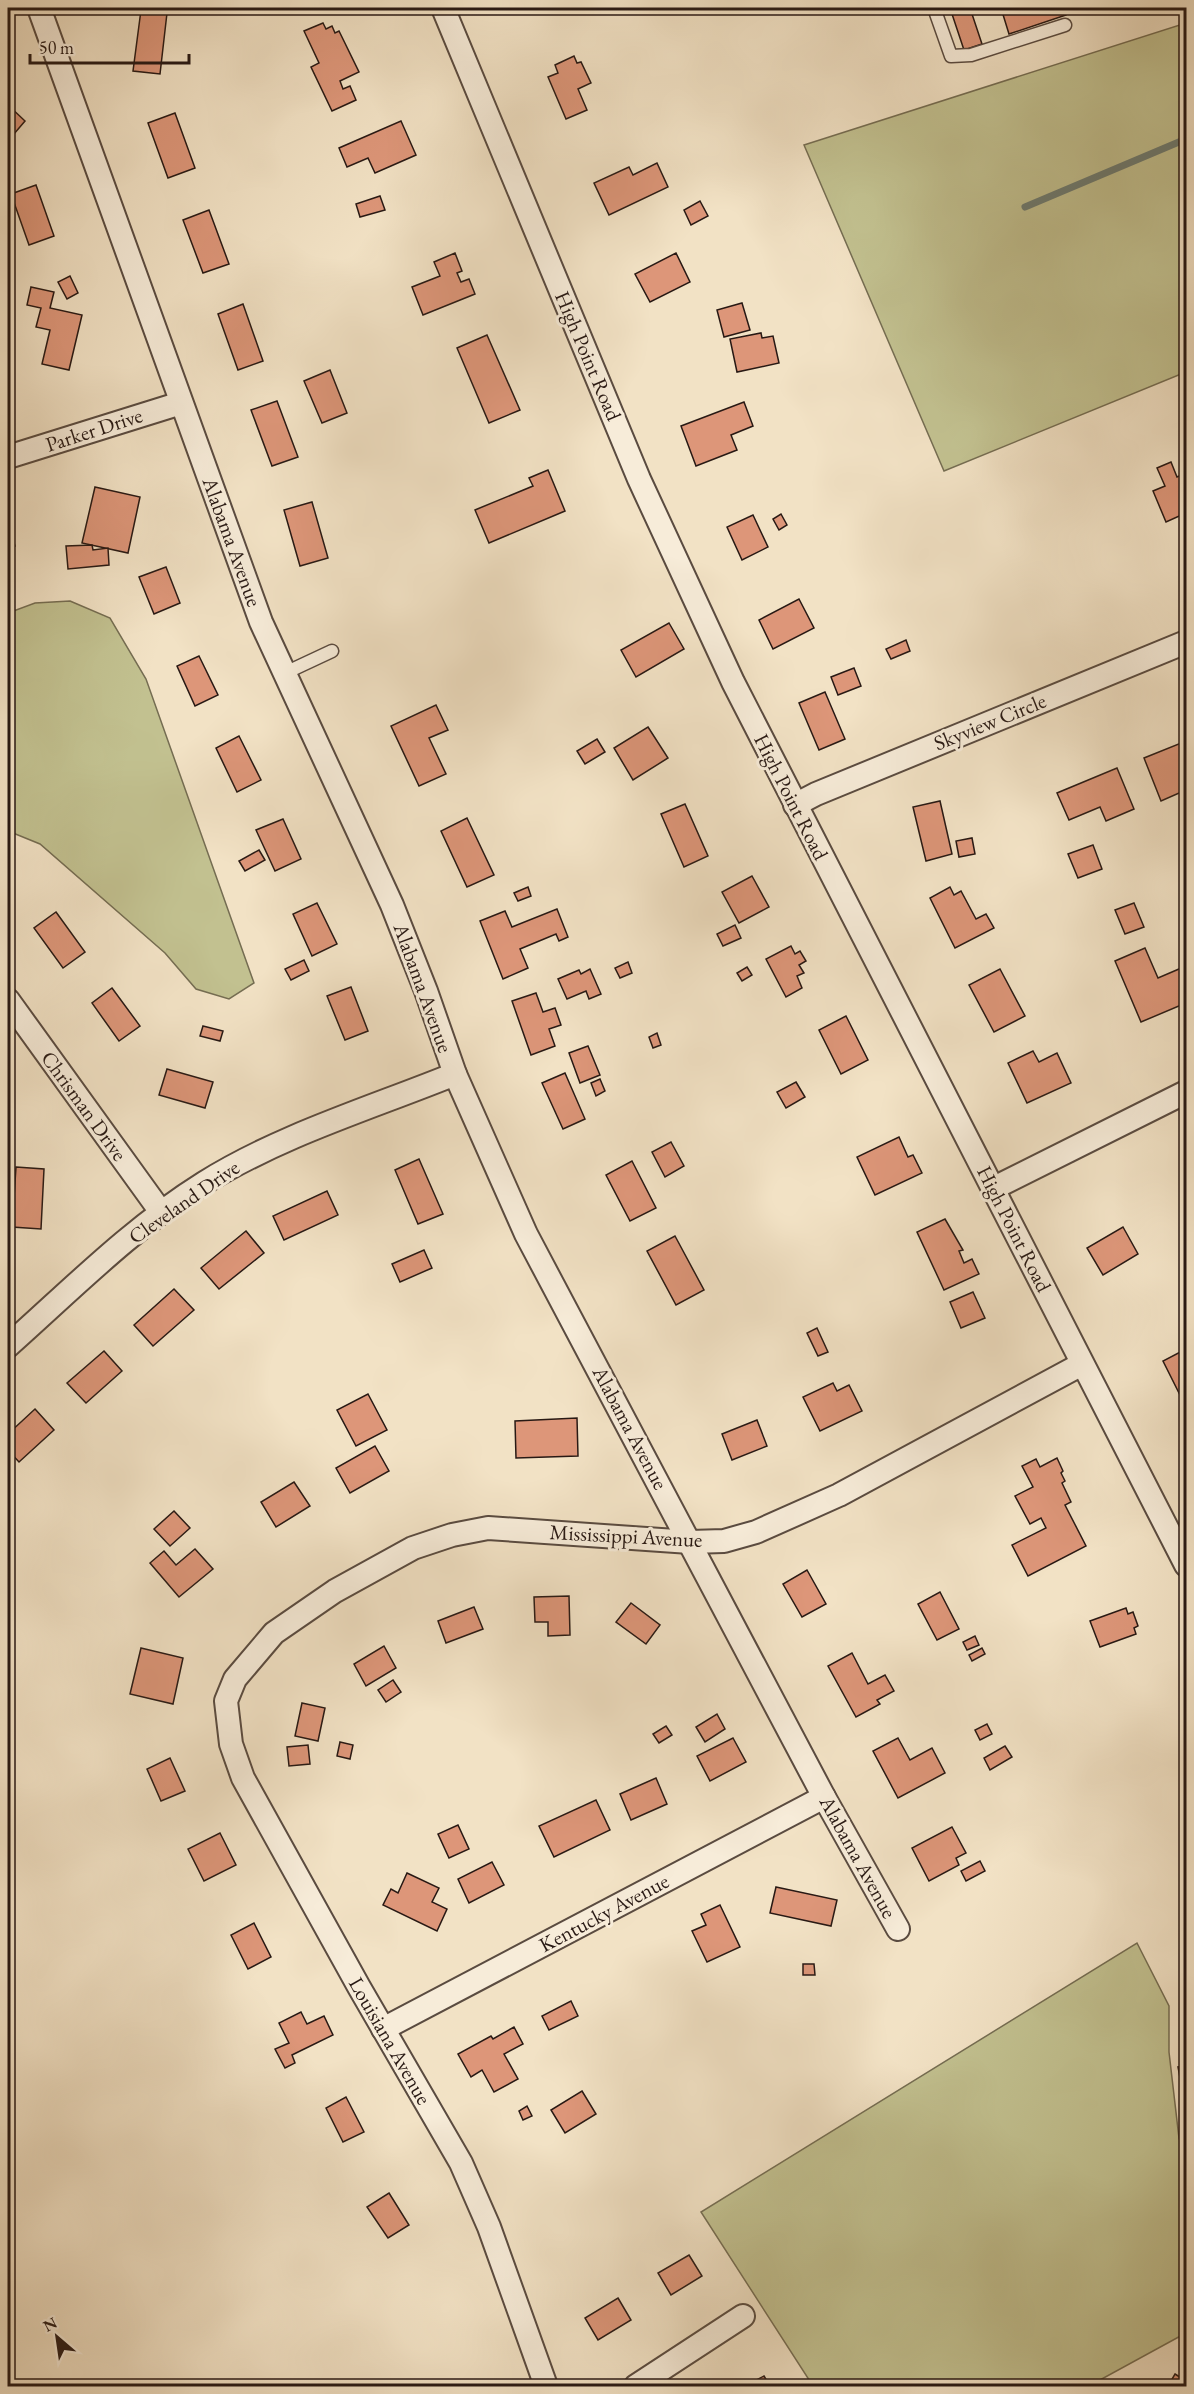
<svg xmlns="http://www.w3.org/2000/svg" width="1194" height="2394" viewBox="0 0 1194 2394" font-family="'EB Garamond',serif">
<rect width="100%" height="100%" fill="#f2e2c5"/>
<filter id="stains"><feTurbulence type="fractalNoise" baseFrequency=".00333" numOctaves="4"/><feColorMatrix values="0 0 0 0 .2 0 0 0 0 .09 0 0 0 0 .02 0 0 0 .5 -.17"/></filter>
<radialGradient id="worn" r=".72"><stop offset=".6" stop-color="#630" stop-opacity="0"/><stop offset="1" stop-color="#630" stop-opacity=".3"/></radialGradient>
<g fill="#c2c190" stroke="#756d52" stroke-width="1.5">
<polygon points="1186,23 1186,372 944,471 804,145"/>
<polygon points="70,601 110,618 146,679 254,983 229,999 196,989 165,953 40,844 8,831 8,613 35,603"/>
<polygon points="1137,1943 1169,2006 1169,2052 1179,2138 1186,2159 1186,2333 1089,2386 813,2386 701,2212"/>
</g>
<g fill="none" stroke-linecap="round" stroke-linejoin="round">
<polyline stroke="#6e7c72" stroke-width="7" points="1025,207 1186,139"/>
</g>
<g fill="#dd9679" stroke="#281914" stroke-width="1.5">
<polygon points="950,8 970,8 982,44 964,50"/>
<polygon points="1001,8 1064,8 1066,15 1009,34"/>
<polygon points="141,10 167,13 160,74 133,71"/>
<polygon points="323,23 326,29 332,26 335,33 339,31 359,72 340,81 343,89 350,86 356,100 332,111 311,67 319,63 304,31"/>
<polygon points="574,56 577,63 581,62 591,83 578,89 587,110 566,119 548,77 558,73 555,65"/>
<polygon points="8,105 25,121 8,141"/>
<polygon points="175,113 195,168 168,178 148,123"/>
<polygon points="401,121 416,155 375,173 368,158 347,167 339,148"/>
<polygon points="657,163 668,187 609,215 594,183 629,167 633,175"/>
<polygon points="36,185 54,236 29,245 11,194"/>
<polygon points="380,196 385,210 360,217 356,204"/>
<polygon points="700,201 708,216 691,225 684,210"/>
<polygon points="209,210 229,264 203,273 183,220"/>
<polygon points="455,253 462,271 457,273 461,282 469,279 475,294 423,315 412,287 440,276 434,262"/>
<polygon points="676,253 690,282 650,302 635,274"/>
<polygon points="70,276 78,293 67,299 58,282"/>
<polygon points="31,287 54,292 50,308 82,315 69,370 42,364 50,330 36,327 41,308 27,305"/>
<polygon points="742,303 750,330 724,337 717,310"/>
<polygon points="243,304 263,361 238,370 218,314"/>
<polygon points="761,333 762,338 773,336 779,363 737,372 730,339"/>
<polygon points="487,335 520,410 489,423 457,348"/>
<polygon points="330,370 347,413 322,423 304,381"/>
<polygon points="277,401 298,457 272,466 251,410"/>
<polygon points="744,402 753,426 731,435 737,450 696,466 681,426"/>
<polygon points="1171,462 1177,477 1186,473 1186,513 1166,522 1153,491 1165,486 1157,468"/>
<polygon points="548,470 565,511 489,543 475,510 533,486 529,478"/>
<polygon points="95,487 140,497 128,553 82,543"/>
<polygon points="312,502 328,558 300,566 284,510"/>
<polygon points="781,514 787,525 779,530 773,519"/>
<polygon points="753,515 768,547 742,560 727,527"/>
<polygon points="8,521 15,546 8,549"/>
<polygon points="92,545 93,550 108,548 109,565 68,569 66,546"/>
<polygon points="166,567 180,603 154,614 139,577"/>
<polygon points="799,599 814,628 773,649 759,620"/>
<polygon points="669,623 684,649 636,677 621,650"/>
<polygon points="906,640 910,651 891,659 886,649"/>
<polygon points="199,656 218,695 195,706 177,666"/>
<polygon points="854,668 861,686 838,695 831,677"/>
<polygon points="825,692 845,739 819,750 799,703"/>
<polygon points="436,705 448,730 429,738 446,774 419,786 391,726"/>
<polygon points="648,727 668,758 633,780 614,748"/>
<polygon points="239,736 261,780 237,792 216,748"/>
<polygon points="597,739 605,752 585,764 577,751"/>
<polygon points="1186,741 1186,790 1161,801 1144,758"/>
<polygon points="1117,768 1134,809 1106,821 1100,807 1069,820 1057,793"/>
<polygon points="940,801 952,854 926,861 913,807"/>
<polygon points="685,804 708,856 684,867 661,814"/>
<polygon points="467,818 494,875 467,887 441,831"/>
<polygon points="283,819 301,859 275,871 256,830"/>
<polygon points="972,838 975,854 959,857 956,841"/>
<polygon points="1093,845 1102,869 1078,878 1068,854"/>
<polygon points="259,850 265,860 245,871 239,861"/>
<polygon points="752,876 769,907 739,923 722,892"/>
<polygon points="528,887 531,896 518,901 514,893"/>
<polygon points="950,887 954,895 961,891 976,919 986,914 994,928 955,948 930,898"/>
<polygon points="317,903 337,944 312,956 293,914"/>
<polygon points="1134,903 1144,927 1125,934 1115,910"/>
<polygon points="557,909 568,937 559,941 556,934 520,949 528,968 503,979 480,921 505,911 512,927"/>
<polygon points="56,912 85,952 63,968 34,928"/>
<polygon points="735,925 741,938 723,946 717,934"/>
<polygon points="791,946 795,954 800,951 806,961 799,965 804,973 797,976 802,988 786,997 766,959"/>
<polygon points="1145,948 1158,978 1186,966 1186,1003 1141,1022 1115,961"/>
<polygon points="304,960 309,971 291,980 285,969"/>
<polygon points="628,962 632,973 620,978 615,968"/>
<polygon points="747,967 752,975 742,981 737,973"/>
<polygon points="590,969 601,994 589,999 586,991 567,999 558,979 579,970 581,974"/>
<polygon points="1000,969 1025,1016 994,1032 969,985"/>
<polygon points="351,987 368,1031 345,1040 327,996"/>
<polygon points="112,988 140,1026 119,1041 92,1003"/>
<polygon points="536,993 543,1012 555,1008 561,1025 549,1029 555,1046 531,1055 512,1001"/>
<polygon points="846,1016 868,1060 841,1074 819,1030"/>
<polygon points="203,1026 223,1031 220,1041 200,1036"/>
<polygon points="657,1033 661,1045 653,1048 649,1037"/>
<polygon points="588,1046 600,1075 580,1083 569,1053"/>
<polygon points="1033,1051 1039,1062 1057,1053 1071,1083 1027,1103 1008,1063"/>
<polygon points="167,1069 213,1082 205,1108 159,1095"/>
<polygon points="565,1073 585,1119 563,1129 542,1083"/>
<polygon points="600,1079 605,1091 596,1096 591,1083"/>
<polygon points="796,1082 805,1097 786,1108 777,1092"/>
<polygon points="899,1137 908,1157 913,1155 922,1173 875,1195 857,1157"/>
<polygon points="671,1142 684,1166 665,1177 652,1152"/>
<polygon points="419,1159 443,1214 418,1224 395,1170"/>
<polygon points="632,1161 656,1208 630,1221 606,1175"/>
<polygon points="16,1167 44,1169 41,1229 12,1227"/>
<polygon points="327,1191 338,1215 284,1240 273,1216"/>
<polygon points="945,1219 963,1250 959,1251 964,1263 972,1259 979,1274 944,1290 917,1232"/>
<polygon points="1123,1227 1138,1254 1103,1275 1087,1248"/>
<polygon points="246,1231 264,1253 219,1289 201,1268"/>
<polygon points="675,1236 704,1290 676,1305 647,1251"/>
<polygon points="424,1250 432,1268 400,1282 392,1264"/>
<polygon points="174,1289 194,1310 153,1346 134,1325"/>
<polygon points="973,1292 985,1318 961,1328 950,1302"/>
<polygon points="817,1328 828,1352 818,1356 807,1333"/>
<polygon points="1186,1349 1186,1402 1184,1403 1163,1361"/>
<polygon points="104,1351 122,1371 86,1403 67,1383"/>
<polygon points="833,1383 837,1391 849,1385 862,1411 820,1431 803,1397"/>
<polygon points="368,1394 387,1430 356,1446 337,1410"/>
<polygon points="35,1409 54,1430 19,1462 8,1450 8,1434"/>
<polygon points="577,1418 578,1456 516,1458 515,1421"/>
<polygon points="757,1420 767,1446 732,1460 722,1434"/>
<polygon points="375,1446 389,1471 350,1493 336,1468"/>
<polygon points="1057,1458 1063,1471 1061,1473 1065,1481 1062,1483 1071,1502 1065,1505 1086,1546 1028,1576 1012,1545 1046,1528 1041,1518 1030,1524 1015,1496 1033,1487 1022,1466 1036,1459 1040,1467"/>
<polygon points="294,1482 310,1506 276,1527 261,1502"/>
<polygon points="174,1511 190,1528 170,1546 154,1529"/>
<polygon points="195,1549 213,1569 179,1597 150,1563 164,1551 176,1565"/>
<polygon points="807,1570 826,1604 802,1617 783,1584"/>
<polygon points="940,1592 959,1629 937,1640 918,1604"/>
<polygon points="569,1596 570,1635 548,1636 548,1622 535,1622 534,1597"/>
<polygon points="631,1603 660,1625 646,1644 616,1622"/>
<polygon points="474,1607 483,1629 446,1643 438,1621"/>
<polygon points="1126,1608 1128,1614 1133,1612 1138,1626 1134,1628 1136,1634 1100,1647 1090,1621"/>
<polygon points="975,1636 979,1645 967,1650 963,1642"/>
<polygon points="384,1646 396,1668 366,1686 354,1664"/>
<polygon points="141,1648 183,1658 173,1704 130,1694"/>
<polygon points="982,1648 985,1654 972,1661 969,1655"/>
<polygon points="852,1653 868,1684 885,1675 894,1691 877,1700 880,1704 856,1717 828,1666"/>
<polygon points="393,1680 401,1692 386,1702 378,1690"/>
<polygon points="302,1703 325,1708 318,1741 295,1736"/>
<polygon points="717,1714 725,1729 705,1742 696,1727"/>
<polygon points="987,1724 992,1734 980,1740 975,1730"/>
<polygon points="666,1726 672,1735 659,1743 653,1734"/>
<polygon points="733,1738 746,1762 710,1781 697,1756"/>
<polygon points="898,1738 910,1760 932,1748 945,1773 898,1798 873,1751"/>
<polygon points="340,1742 353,1745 350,1759 337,1756"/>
<polygon points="308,1745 310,1764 289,1766 287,1747"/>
<polygon points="1005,1746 1012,1757 990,1770 984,1758"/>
<polygon points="170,1758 185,1791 161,1801 147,1769"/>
<polygon points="656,1778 667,1804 631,1820 620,1794"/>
<polygon points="596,1800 610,1830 554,1857 539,1826"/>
<polygon points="458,1825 469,1849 449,1858 438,1834"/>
<polygon points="952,1827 966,1853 956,1858 959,1865 929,1881 912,1848"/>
<polygon points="220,1833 236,1865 204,1881 188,1849"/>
<polygon points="980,1861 985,1871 966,1881 961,1871"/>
<polygon points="492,1862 504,1885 469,1903 458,1879"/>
<polygon points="407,1873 439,1888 432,1902 447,1909 437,1931 383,1905 391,1889 398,1893"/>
<polygon points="776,1887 837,1900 831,1926 770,1913"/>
<polygon points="720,1905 740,1947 707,1962 692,1931 706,1925 701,1914"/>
<polygon points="254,1923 271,1957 248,1969 231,1935"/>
<polygon points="803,1964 814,1964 815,1975 803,1975"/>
<polygon points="571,2001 578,2016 549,2030 542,2016"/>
<polygon points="301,2012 307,2024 324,2016 333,2035 292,2055 295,2063 285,2068 275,2049 289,2043 279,2023"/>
<polygon points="514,2027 523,2044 504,2054 518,2079 494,2092 482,2070 471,2077 458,2054 491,2036 493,2039"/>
<polygon points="1186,2066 1186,2082 1181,2083 1178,2067"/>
<polygon points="582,2091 596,2114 565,2133 551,2110"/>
<polygon points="346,2097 364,2132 343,2142 326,2108"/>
<polygon points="527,2106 532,2116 523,2120 519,2111"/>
<polygon points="389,2193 409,2225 388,2238 367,2207"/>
<polygon points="689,2255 702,2276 671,2295 658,2273"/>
<polygon points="618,2298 631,2320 598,2340 585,2318"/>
<polygon points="1175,2374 1186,2381 1186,2386 1168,2386"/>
<polygon points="764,2376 770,2386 745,2386"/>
</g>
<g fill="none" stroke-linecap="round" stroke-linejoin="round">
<defs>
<g id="lane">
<polyline points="934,8 951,56 971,55 1065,25"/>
<polyline points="285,673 332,651"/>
</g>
<g id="street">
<polyline points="39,8 261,622 392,905 426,991 455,1074 526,1234 824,1797 898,1929"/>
<polyline points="443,8 639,479 733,682 1186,1565"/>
<polyline points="8,457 181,403"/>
<polyline points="795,805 816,794 1186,642"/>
<polyline points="8,1000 161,1212"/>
<polyline points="994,1188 1186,1092"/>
<path d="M 8,1346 C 71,1290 132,1228 204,1183 C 281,1135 371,1108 455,1074"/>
<polyline points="383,2029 824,1797"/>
<polyline points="546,2386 489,2227 461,2163 359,1987 243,1778 231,1744 226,1701 235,1679 274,1633 335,1591 413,1548 452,1535 488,1528 690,1542 724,1541 756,1532 839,1495 1082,1364"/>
<polyline points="636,2386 743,2316"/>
</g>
</defs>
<use href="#lane" stroke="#5a4b40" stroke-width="15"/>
<use href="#street" stroke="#5a4b40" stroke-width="26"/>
<use href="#lane" stroke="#f7ecd9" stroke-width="12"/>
<use href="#street" stroke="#f7ecd9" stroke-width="22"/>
</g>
<g text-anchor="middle" stroke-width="6" stroke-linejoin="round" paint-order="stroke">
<g font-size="21" fill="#281914" stroke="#f7ecd9">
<text transform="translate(588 356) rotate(67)" y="7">High Point Road</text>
<text transform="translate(94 430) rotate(-18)" y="7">Parker Drive</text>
<text transform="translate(232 542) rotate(70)" y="7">Alabama Avenue</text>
<text transform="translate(990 722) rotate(-22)" y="7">Skyview Circle</text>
<text transform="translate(791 797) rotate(63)" y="7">High Point Road</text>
<text transform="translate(423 988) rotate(70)" y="7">Alabama Avenue</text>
<text transform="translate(84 1106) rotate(54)" y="7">Chrisman Drive</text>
<text transform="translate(184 1202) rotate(-35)" y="7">Cleveland Drive</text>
<text transform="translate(1014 1229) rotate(63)" y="7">High Point Road</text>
<text transform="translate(630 1428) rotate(62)" y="7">Alabama Avenue</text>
<text transform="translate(626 1536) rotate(3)" y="7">Mississippi Avenue</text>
<text transform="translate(858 1857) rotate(61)" y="7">Alabama Avenue</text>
<text transform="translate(604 1913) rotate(-28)" y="7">Kentucky Avenue</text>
<text transform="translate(390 2041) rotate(60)" y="7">Louisiana Avenue</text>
</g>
</g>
<rect width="1194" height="2394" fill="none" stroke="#f2e2c5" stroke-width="30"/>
<rect x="9" y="9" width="1176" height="2376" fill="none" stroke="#281914" stroke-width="3"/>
<rect x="15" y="15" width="1164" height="2364" fill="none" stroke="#281914" stroke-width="1.5"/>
<g transform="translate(57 2337) rotate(331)" stroke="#f7ecd9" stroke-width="4.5" paint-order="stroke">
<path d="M0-4.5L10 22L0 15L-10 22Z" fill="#281914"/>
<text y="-9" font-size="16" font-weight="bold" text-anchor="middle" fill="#281914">N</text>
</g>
<path d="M30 54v9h159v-9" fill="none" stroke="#281914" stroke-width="3"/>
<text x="39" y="54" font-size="18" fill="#281914" stroke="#f7ecd9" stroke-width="4.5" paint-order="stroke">50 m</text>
<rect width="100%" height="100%" filter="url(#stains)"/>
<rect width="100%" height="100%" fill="url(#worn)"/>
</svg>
